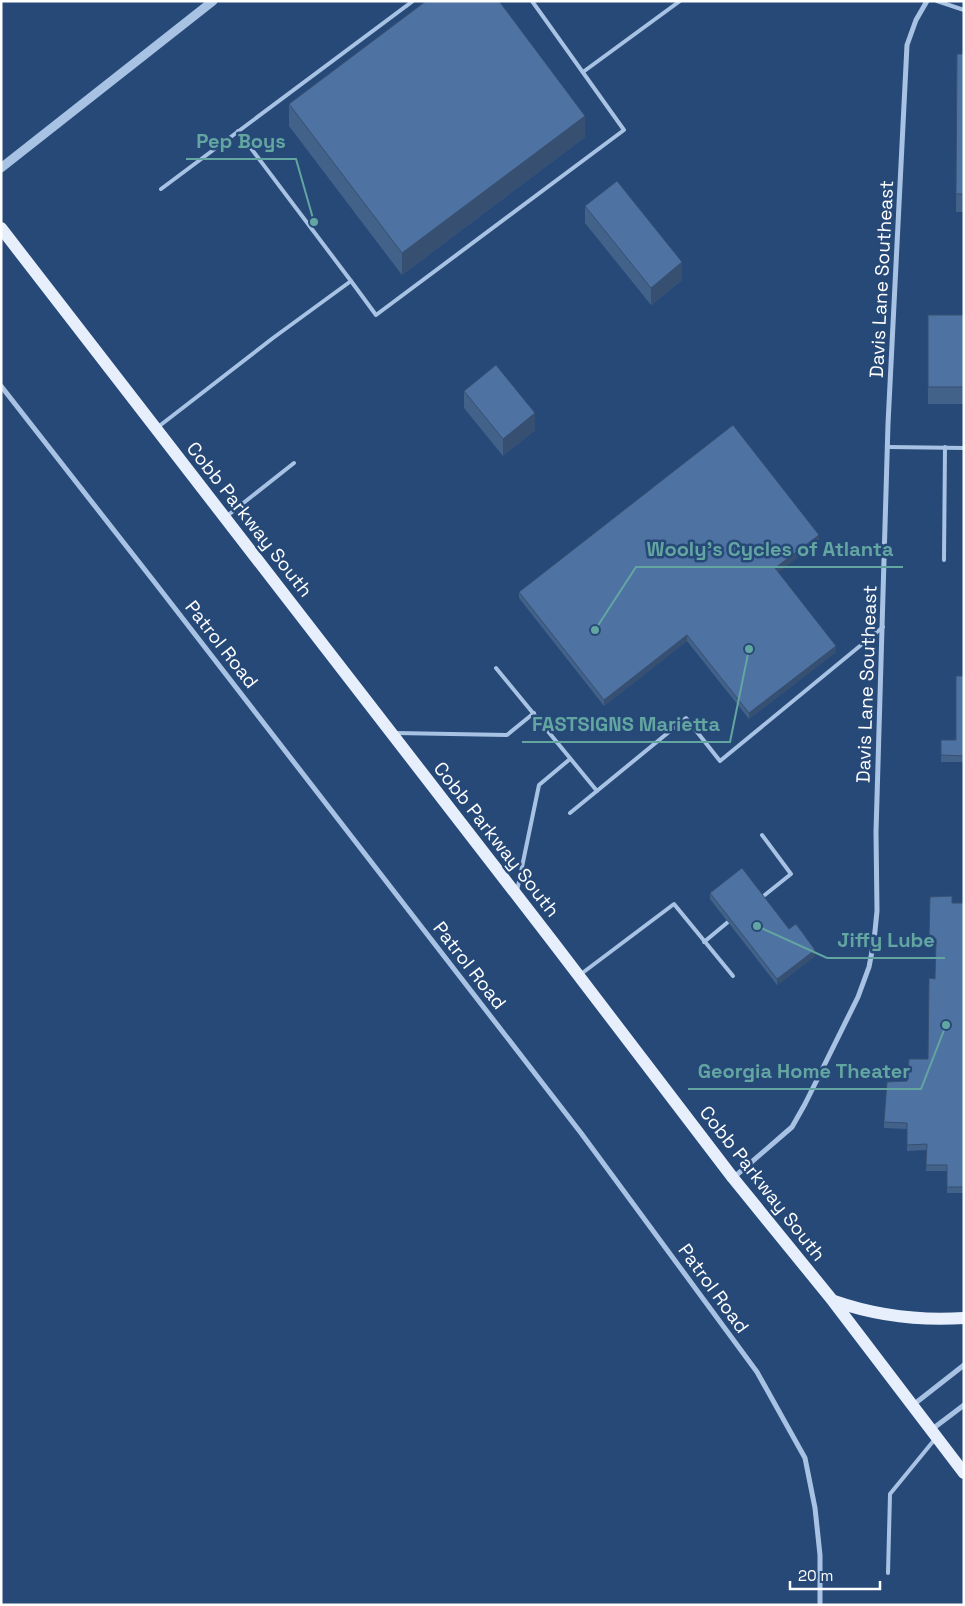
<svg xmlns="http://www.w3.org/2000/svg" width="965" height="1606" viewBox="0 0 965 1606" font-family="'Space Grotesk',sans-serif">
<rect width="100%" height="100%" fill="#264978"/>
<g fill="none" stroke-linecap="round" stroke-linejoin="round">
<g stroke="#a8c2e3" stroke-width="4">
<polyline points="937,1 964,10"/>
<polyline points="583,72 680,1"/>
<polyline points="161,189 413,1"/>
<polyline points="351,281 376,315 624,130 532,1"/>
<polyline points="158,427 273,338 351,281 238,131"/>
<polyline points="888,447 964,448"/>
<polyline points="227,516 294,463"/>
<polyline points="944,560 945,447"/>
<polyline points="496,668 597,791"/>
<polyline points="396,733 507,735 534,713"/>
<polyline points="570,813 686,718 720,761 883,627"/>
<polyline points="517,891 539,785 570,759"/>
<polyline points="761,898 791,874 762,835"/>
<polyline points="704,942 728,922"/>
<polyline points="581,974 674,904 733,976"/>
<polyline points="888,1573 890,1494 935,1439"/>
</g>
<g stroke="#a8c2e3" stroke-width="5">
<polyline points="1,386 156,584 581,1133 757,1372 805,1458 815,1508 820,1555 820,1605"/>
<polyline points="733,1178 792,1127 805,1104 858,997 869,967 874,941 877,911 876,832 888,424 907,45 916,20 927,1"/>
<polyline points="913,1405 964,1365"/>
<polyline points="931,1430 964,1405"/>
</g>
<polyline stroke="#a8c2e3" stroke-width="9" points="1,168 213,1"/>
<g stroke="#e7effc" stroke-width="12">
<polyline points="1,228 553,942 733,1178 833,1301 964,1473"/>
<path d="M 834,1301 C 877,1316 918,1321 964,1318"/>
</g>
</g>
<g fill="#43628a">
<polygon points="957,54 964,54 964,212 956,212"/>
<polygon points="289,104 585,137 402,275 289,126"/>
<polygon points="585,206 682,280 651,305 585,223"/>
<rect x="928" y="315" width="36" height="89"/>
<polygon points="464,391 535,430 503,456 464,408"/>
<polygon points="819,541 778,572 836,652 749,719 687,641 604,706 519,598 519,592"/>
<polygon points="964,676 964,762 941,762 941,740 956,740"/>
<polygon points="710,893 789,929 815,956 777,985 710,899"/>
<polygon points="930,897 952,903 964,903 964,1193 947,1193 947,1171 926,1171 927,1150 907,1151 907,1129 884,1128 884,1122 907,1081 928,1059 935,979 936,945 929,944"/>
</g>
<g fill="#375071">
<polygon points="585,116 585,137 402,275 402,253"/>
<polygon points="682,262 682,280 651,305 651,288"/>
<polygon points="535,413 535,430 503,456 503,439"/>
<polygon points="819,535 819,541 775,575 775,568"/>
<polygon points="687,635 687,641 604,706 604,700"/>
<polygon points="836,646 836,652 749,719 749,713"/>
<polygon points="815,950 815,956 777,985 777,979"/>
</g>
<g fill="#4e72a1" stroke="#375071">
<polygon points="426,1 499,1 585,116 402,253 289,104"/>
<polygon points="957,54 964,54 964,194 956,194"/>
<polygon points="617,181 682,262 651,288 585,206"/>
<rect x="928" y="315" width="36" height="72"/>
<polygon points="496,365 535,413 503,439 464,391"/>
<polygon points="733,425 819,535 775,568 836,646 749,713 687,635 604,700 519,592"/>
<polygon points="956,676 964,676 964,756 941,755 941,740 956,740"/>
<polygon points="742,868 789,929 796,924 815,950 777,979 710,893"/>
<polygon points="952,896 952,903 964,903 964,1187 947,1187 947,1165 926,1165 927,1144 907,1145 907,1123 884,1122 887,1082 907,1081 909,1059 928,1059 929,978 935,979 936,939 929,938 930,897"/>
</g>
<g text-anchor="middle" stroke-width="5" stroke-linejoin="round" paint-order="stroke">
<g font-size="19" fill="#fff" stroke="#264978">
<text transform="translate(881 279) rotate(-87)" y="7">Davis Lane Southeast</text>
<text transform="translate(250 519) rotate(52)" y="7">Cobb Parkway South</text>
<text transform="translate(222 644) rotate(52)" y="7">Patrol Road</text>
<text transform="translate(866 684) rotate(-88)" y="7">Davis Lane Southeast</text>
<text transform="translate(497 839) rotate(52)" y="7">Cobb Parkway South</text>
<text transform="translate(470 965) rotate(52)" y="7">Patrol Road</text>
<text transform="translate(763 1183) rotate(52)" y="7">Cobb Parkway South</text>
<text transform="translate(714 1288) rotate(54)" y="7">Patrol Road</text>
</g>
</g>
<path fill="none" stroke="#63a6a1" stroke-width="2" d="M314 222L296 159H186M595 630L636 567H903M749 649L730 742H522M757 926L827 958H945M946 1025L921 1089H688"/>
<g fill="#63a6a1" stroke="#264978" stroke-width="2">
<circle cx="314" cy="222" r="5"/>
<circle cx="595" cy="630" r="5"/>
<circle cx="749" cy="649" r="5"/>
<circle cx="757" cy="926" r="5"/>
<circle cx="946" cy="1025" r="5"/>
</g>
<g font-size="20" text-anchor="middle" font-weight="bold" fill="#63a6a1" stroke="#264978" stroke-width="5" stroke-linejoin="round" paint-order="stroke">
<text x="241" y="148">Pep Boys</text>
<text x="770" y="556">Wooly's Cycles of Atlanta</text>
<text x="626" y="731">FASTSIGNS Marietta</text>
<text x="886" y="947">Jiffy Lube</text>
<text x="804" y="1078">Georgia Home Theater</text>
</g>
<rect width="965" height="1606" fill="none" stroke="#ffffff" stroke-width="5"/>
<path d="M790 1581v8h90v-8" fill="none" stroke="#ffffff" stroke-width="2.5"/>
<text x="798" y="1581" font-size="15" fill="#ffffff" stroke="#264978" stroke-width="4" paint-order="stroke">20 m</text>
</svg>
